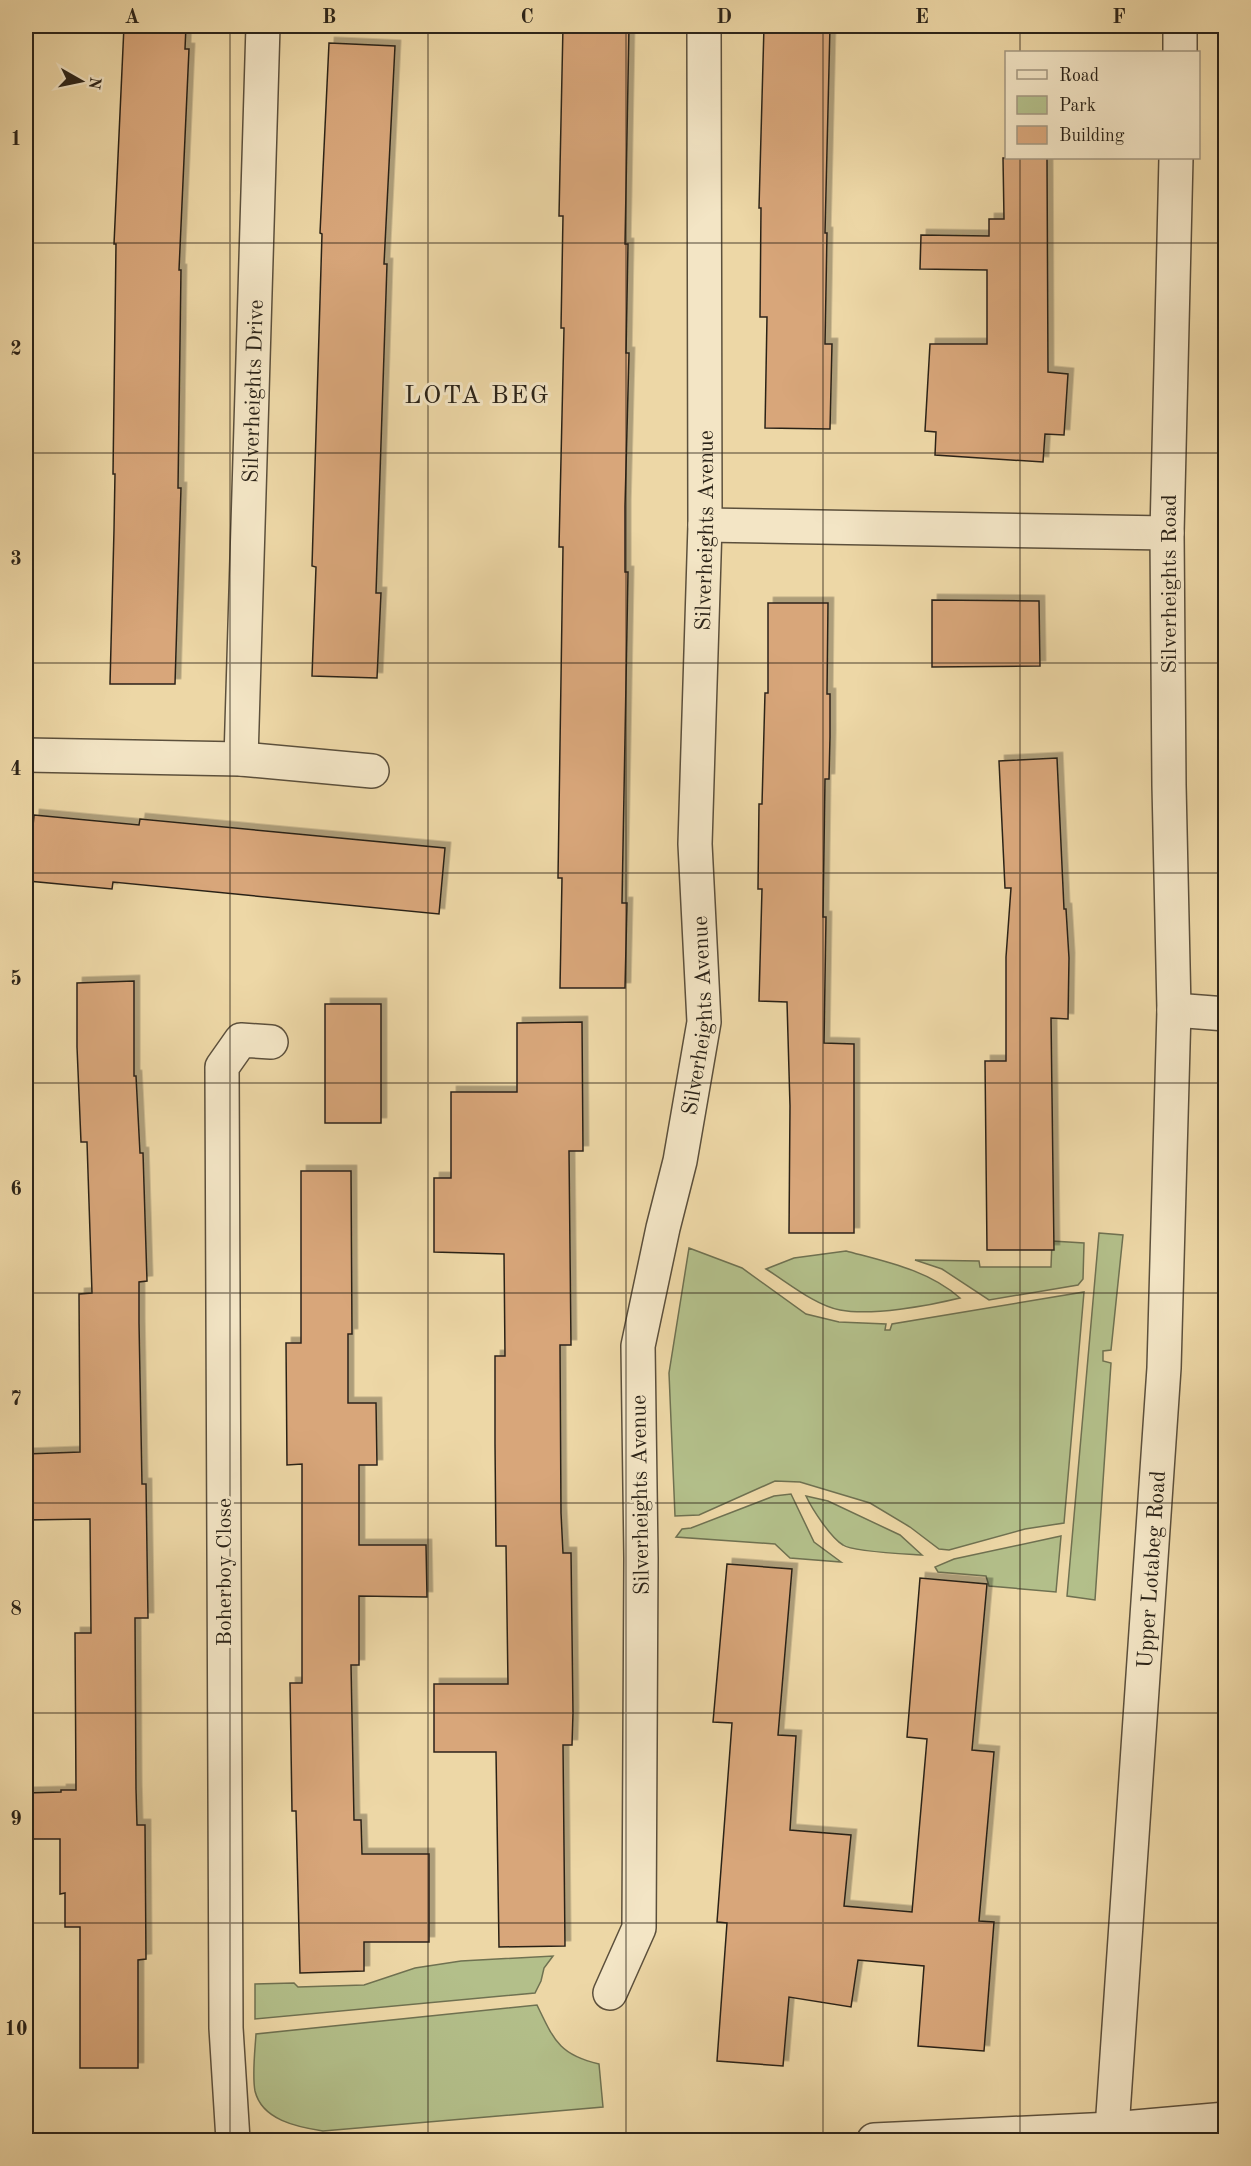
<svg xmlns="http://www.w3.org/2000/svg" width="1251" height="2166" viewBox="0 0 1251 2166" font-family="'Old Standard TT',serif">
<defs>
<filter id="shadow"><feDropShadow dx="5.5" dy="-5.5" stdDeviation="0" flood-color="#0004"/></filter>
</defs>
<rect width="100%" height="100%" fill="#edd7a6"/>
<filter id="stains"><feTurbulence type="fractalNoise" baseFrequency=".00333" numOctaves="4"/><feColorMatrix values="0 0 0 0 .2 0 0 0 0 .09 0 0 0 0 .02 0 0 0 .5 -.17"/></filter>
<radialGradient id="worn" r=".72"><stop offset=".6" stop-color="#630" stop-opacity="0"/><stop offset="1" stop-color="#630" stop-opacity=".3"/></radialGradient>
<g fill="#b3bf8a" stroke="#6f7151" stroke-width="1.5">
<polygon points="1099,1233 1123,1235 1111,1350 1103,1351 1103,1361 1111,1363 1095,1600 1067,1596"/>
<polygon points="1052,1241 1084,1243 1083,1279 1078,1285 989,1300 942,1269 915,1260 979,1261 980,1267 1051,1267"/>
<polygon points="689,1248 742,1268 806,1314 839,1322 886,1324 885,1330 890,1330 892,1324 1084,1292 1064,1523 1025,1529 949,1550 939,1549 910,1527 870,1503 800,1482 775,1481 699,1515 675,1516 669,1373"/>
<path d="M 846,1251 C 887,1262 928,1270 960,1298 C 928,1306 872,1316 840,1310 C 816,1306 787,1282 766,1269 L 794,1258 Z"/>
<polygon points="791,1494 814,1542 841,1562 790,1558 775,1544 676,1537 682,1529 691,1528 774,1496"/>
<path d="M 806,1496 L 828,1501 L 900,1535 L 922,1555 C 908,1554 853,1552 843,1545 C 831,1538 812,1509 806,1496 Z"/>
<polygon points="1061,1536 1056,1592 989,1586 986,1576 938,1572 935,1567 954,1559"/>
<polygon points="553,1956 544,1968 541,1981 535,1993 255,2019 255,1984 294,1983 298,1987 364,1985 415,1968 461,1961"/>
<path d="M 537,2005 C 554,2040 559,2055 599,2064 L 603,2107 L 323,2131 C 297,2127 262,2120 255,2091 C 252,2075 255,2050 256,2034 Z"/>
</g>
<g fill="#d8a67a" stroke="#2b2318" stroke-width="1.5" filter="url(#shadow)">
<polygon points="124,26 186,26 185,49 189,49 179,270 181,270 178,488 181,488 175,684 110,684 114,530 115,474 113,474 116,244 114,244"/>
<polygon points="563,26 629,26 625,244 628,244 626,353 629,353 625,506 625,572 628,572 622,903 627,903 625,988 560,988 562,878 558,878 563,547 559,547 564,328 561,328 563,216 559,216"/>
<polygon points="764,26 830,26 825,233 827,233 825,344 832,344 830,429 765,428 767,317 760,317 761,208 759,208"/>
<polygon points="329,43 395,46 384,264 387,264 376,593 381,593 377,678 312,676 316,567 312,566 322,234 320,233"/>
<polygon points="1003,158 1047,158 1048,372 1068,374 1064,435 1045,434 1043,462 935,455 936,432 925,431 930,344 987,344 987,270 920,269 921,235 989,236 989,219 1004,219"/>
<polygon points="932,600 1039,601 1040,666 932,667"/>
<polygon points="768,603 828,603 827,694 830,694 830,737 829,779 825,779 823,917 826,917 824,1043 854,1044 854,1233 789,1233 790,1106 787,1002 759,1001 762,889 758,889 759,804 762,804 765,693 768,693"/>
<polygon points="1057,758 1064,909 1066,909 1069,958 1068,1019 1051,1018 1054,1250 987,1250 985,1061 1006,1061 1006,957 1011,888 1005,888 999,761"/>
<polygon points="34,815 139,825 140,819 445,848 439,914 113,882 112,889 28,881"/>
<polygon points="134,981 134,1076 136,1076 140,1153 143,1153 147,1281 139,1282 139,1323 142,1484 146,1484 148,1618 135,1618 136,1789 137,1825 145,1825 146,1959 138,1960 138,2068 80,2068 80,1927 65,1927 65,1893 60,1894 60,1839 26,1839 26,1793 61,1792 61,1790 76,1790 75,1633 91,1633 90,1519 26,1520 26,1454 80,1452 79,1294 92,1293 87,1142 81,1142 77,1047 77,983"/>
<rect x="325" y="1004" width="56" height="119"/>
<polygon points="582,1022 583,1151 569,1151 571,1345 560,1345 561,1513 563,1553 571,1553 573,1713 572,1745 563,1745 565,1946 499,1947 496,1752 434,1752 434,1684 508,1684 506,1546 496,1546 495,1444 495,1356 505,1356 504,1254 434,1252 434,1178 451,1178 451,1092 517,1092 517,1023"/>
<polygon points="301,1171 351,1171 352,1334 348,1334 348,1403 376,1403 377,1465 359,1465 359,1545 426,1545 427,1597 359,1596 359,1665 351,1665 354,1820 361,1820 362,1854 429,1854 429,1942 364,1942 364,1971 300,1973 296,1811 292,1811 290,1683 302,1683 302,1464 287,1465 286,1343 301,1343"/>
<polygon points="727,1564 792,1569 778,1735 796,1736 790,1830 851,1835 844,1906 912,1912 927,1739 907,1737 920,1578 987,1584 972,1750 994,1752 979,1921 994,1922 984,2051 918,2046 924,1966 858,1960 851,2007 789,1997 783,2066 717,2061 727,1923 717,1922 732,1723 713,1722"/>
</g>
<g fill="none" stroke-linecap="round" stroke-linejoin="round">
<defs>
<g id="minor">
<polyline points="1180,52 1180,26"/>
<polyline points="705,525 1167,533"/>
<polyline points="26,755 241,759 372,771"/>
<path id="s1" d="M 241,759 L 263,26"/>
<polyline points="1174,1010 1226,1014"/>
<path id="s2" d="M 610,1993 L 639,1928 L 641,1558 L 638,1346 L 663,1228 L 680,1161 L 704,1022 L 695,844 L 705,525 L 704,26"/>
<path id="s3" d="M 1112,2129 L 1164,1368 L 1174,1010 L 1169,785 L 1167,533 L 1176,158"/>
<polyline points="233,2140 226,2028 222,1067 241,1040 271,1042"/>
<polyline points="874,2140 1112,2129 1226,2119"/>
</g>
</defs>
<use href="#minor" stroke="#5c503c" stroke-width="36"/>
<use href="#minor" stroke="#f3e5c5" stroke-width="33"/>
</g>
<path fill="none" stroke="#2b2318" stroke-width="1.5" stroke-opacity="0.55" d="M 230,26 L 230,2140M 428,26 L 428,2140M 626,26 L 626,2140M 823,26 L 823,2140M 1020,26 L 1020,52M 1020,158 L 1020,2140M 26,243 L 1226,243M 26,453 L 1226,453M 26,663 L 1226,663M 26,873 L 1226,873M 26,1083 L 1226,1083M 26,1293 L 1226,1293M 26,1503 L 1226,1503M 26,1713 L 1226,1713M 26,1923 L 1226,1923"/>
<g text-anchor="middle" stroke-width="6" stroke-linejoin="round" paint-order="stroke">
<g font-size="22" fill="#2b2318" stroke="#f3e5c5">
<text dy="8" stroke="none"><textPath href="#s1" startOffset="368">Silverheights Drive</textPath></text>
<text dy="8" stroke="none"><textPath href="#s2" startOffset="1476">Silverheights Avenue</textPath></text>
<text transform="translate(1168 584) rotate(-90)" y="8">Silverheights Road</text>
<text dy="8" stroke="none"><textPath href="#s2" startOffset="990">Silverheights Avenue</textPath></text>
<text transform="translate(639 1495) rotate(-91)" y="8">Silverheights Avenue</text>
<text dy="8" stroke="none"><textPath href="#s3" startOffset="561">Upper Lotabeg Road</textPath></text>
<text transform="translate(223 1572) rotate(-90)" y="8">Boherboy Close</text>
</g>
<g font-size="26" letter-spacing="1.5" fill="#2b2318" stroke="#f3e5c5">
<text x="477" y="403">LOTA BEG</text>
</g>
</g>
<rect width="1251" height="2166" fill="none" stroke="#edd7a6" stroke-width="66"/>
<rect x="1005" y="51" width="195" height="108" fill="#f3e5c5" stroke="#a39780" stroke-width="1.5"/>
<rect x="1017" y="70" width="30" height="9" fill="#f3e5c5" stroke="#a39780" stroke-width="1.5"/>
<text x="1059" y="81" font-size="18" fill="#2b2318">Road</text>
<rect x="1017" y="96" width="30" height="18" fill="#b3bf8a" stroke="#a39780" stroke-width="1.5"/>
<text x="1059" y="111" font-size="18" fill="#2b2318">Park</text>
<rect x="1017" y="126" width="30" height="18" fill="#d8a67a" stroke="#a39780" stroke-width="1.5"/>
<text x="1059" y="141" font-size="18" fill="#2b2318">Building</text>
<g transform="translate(81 81) rotate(99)" stroke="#f3e5c5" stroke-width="4.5" paint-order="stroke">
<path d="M0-4.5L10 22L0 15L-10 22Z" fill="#2b2318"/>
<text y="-9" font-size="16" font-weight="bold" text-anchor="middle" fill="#2b2318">N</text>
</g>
<rect x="33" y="33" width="1185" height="2100" fill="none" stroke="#2b2318" stroke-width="2"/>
<g font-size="20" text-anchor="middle" font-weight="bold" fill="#2b2318">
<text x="132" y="23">A</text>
<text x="329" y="23">B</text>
<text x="527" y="23">C</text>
<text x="724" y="23">D</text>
<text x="922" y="23">E</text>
<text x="1119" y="23">F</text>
<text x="16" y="145">1</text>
<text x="16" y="355">2</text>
<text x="16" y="565">3</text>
<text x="16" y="775">4</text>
<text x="16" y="985">5</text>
<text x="16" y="1195">6</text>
<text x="16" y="1405">7</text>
<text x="16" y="1615">8</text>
<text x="16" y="1825">9</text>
<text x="16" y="2035">10</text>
</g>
<rect width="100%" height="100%" filter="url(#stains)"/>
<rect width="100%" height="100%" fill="url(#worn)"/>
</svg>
